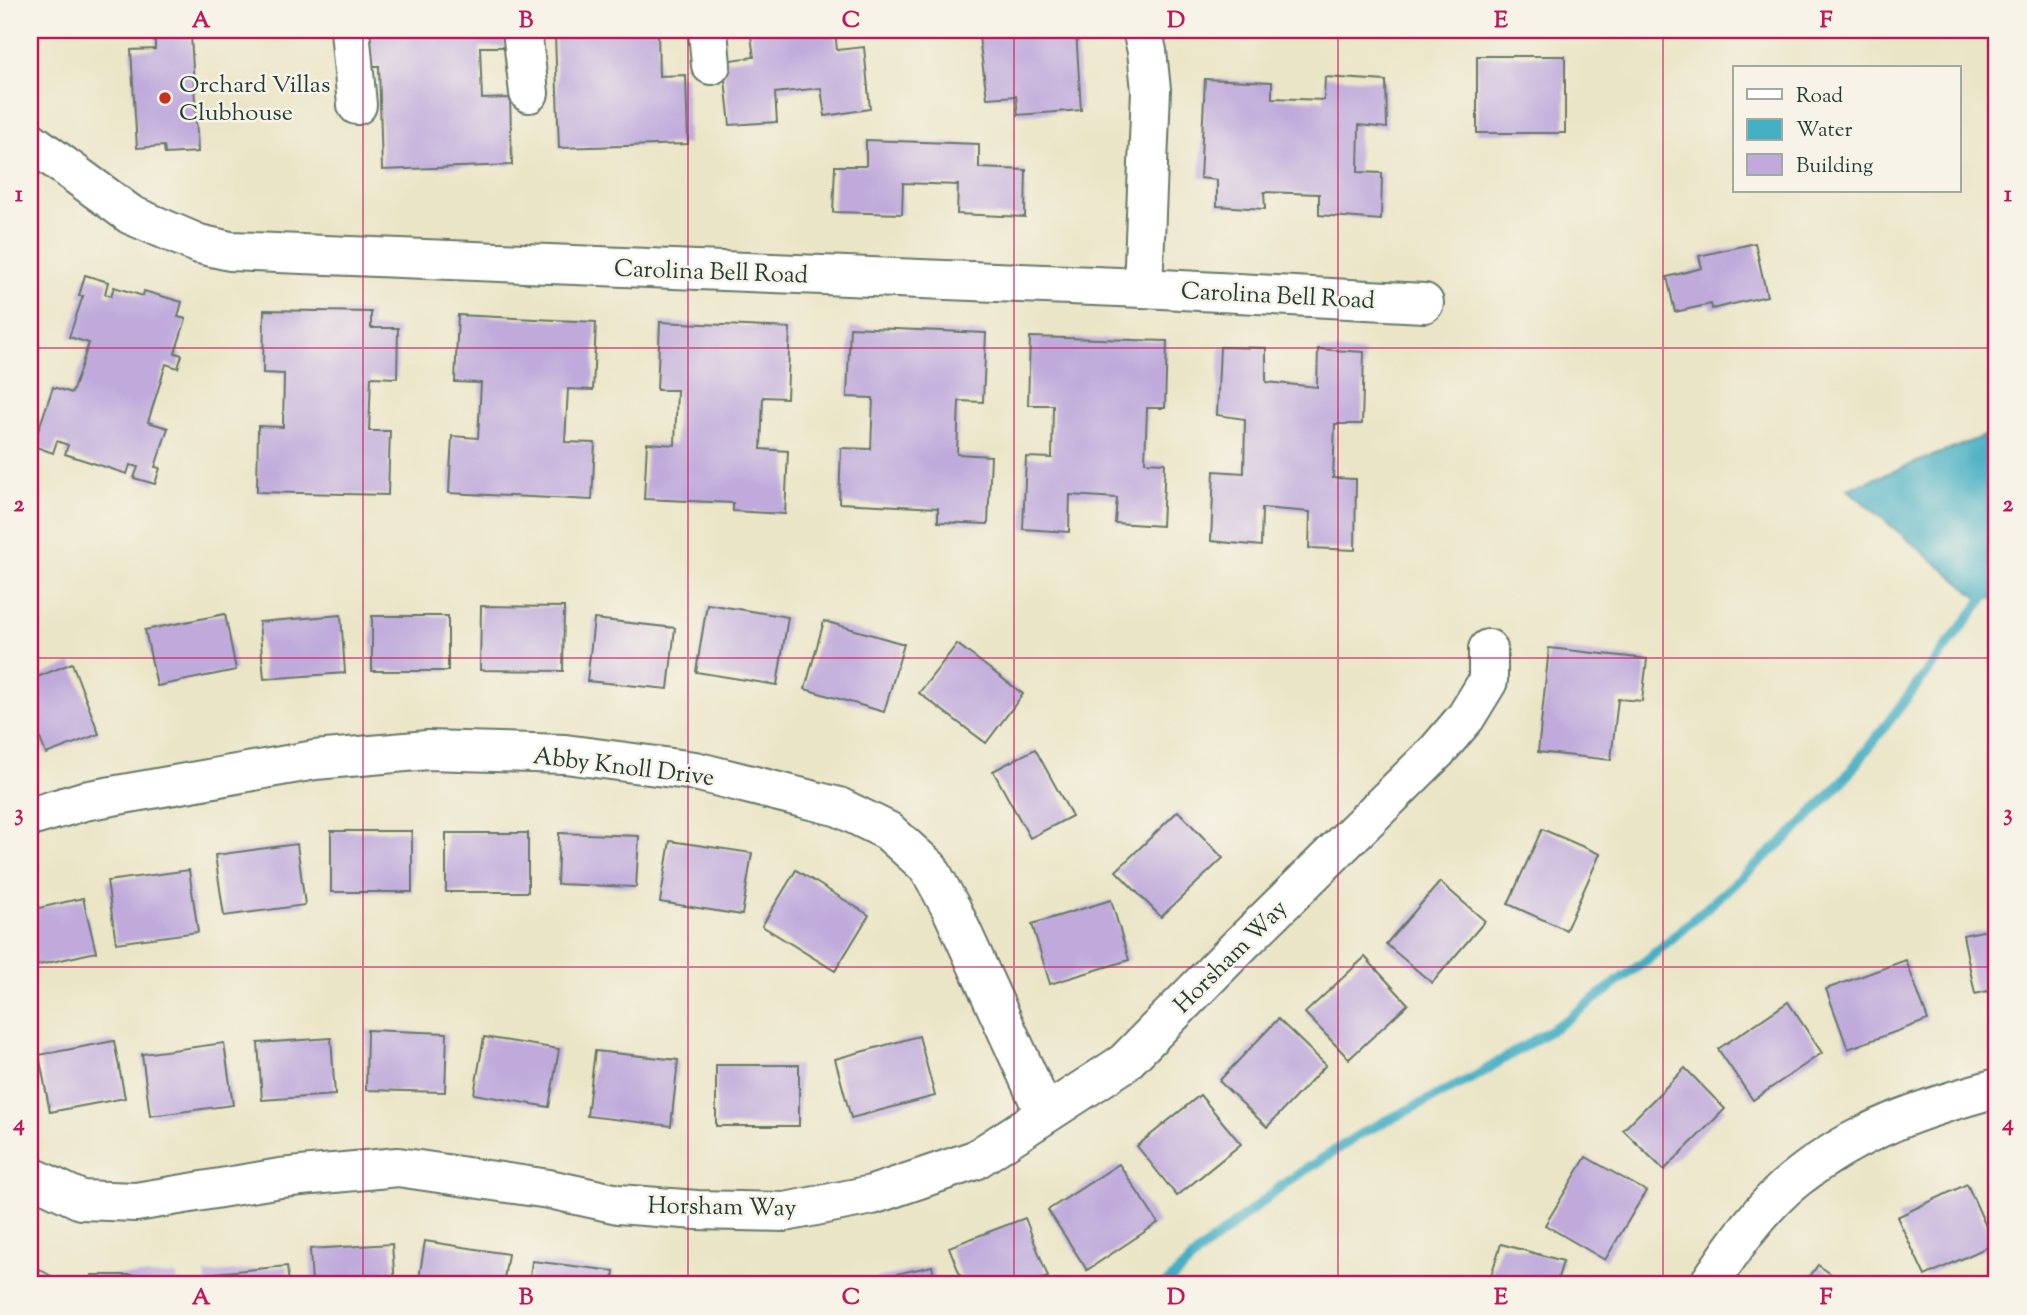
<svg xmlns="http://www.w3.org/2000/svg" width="2027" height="1315" viewBox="0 0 2027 1315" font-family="'Sorts Mill Goudy',serif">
<rect width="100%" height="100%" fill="#f7f3e8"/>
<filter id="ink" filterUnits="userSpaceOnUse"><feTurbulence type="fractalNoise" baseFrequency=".0143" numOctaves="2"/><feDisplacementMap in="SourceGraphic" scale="14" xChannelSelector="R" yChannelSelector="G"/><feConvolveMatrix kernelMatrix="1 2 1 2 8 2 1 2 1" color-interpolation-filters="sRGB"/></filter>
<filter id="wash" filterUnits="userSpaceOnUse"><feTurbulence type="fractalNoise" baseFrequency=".00686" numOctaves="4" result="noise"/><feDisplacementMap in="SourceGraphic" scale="28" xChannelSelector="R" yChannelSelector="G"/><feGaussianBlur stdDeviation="1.57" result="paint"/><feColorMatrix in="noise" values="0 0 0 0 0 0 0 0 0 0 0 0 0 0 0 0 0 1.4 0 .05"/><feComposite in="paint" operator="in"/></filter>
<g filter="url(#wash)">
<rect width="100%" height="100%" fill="#ebe5c7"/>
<polygon fill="#44aec3" stroke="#32767c" stroke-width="2" points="1997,431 1997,599 1978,598 1847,489"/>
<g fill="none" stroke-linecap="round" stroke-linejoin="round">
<polyline stroke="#44aec3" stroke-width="10" points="1165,1285 1202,1250 1288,1181 1362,1133 1476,1076 1565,1021 1648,959 1796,830 1842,782 1997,581"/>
</g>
<g id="blocks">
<g fill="#bfaadb">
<polygon points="367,30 505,30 505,47 480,47 482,99 510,98 512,165 382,170 379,66 368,66"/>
<polygon points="544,30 658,30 659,76 686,75 688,144 559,148 555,36 544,37"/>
<polygon points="750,30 835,30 837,50 864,47 870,109 825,116 821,88 775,93 777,122 730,125 723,61 754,57"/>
<polygon points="978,30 1076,30 1081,110 1018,115 1016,96 987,98"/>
<polygon points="1348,30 1393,30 1393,34 1348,32"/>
<polygon points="191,35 198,152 165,154 164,146 137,148 131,50 155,49 155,37"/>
<rect x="1477" y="56" width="88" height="77"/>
<polygon points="1325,77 1386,81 1387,128 1359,125 1358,172 1382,173 1381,220 1319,215 1319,194 1264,192 1265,209 1217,206 1217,180 1200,178 1205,79 1272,82 1272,98 1324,100"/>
<polygon points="866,140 979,144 979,168 1026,170 1025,217 957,214 958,185 903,183 902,214 833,212 835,166 866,166"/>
<polygon points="1755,243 1767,296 1712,309 1711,304 1675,312 1667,277 1702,268 1699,256"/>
<polygon points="85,275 108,282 105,294 111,296 114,287 143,296 144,291 182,302 178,317 186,319 175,353 182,355 178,368 166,364 148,422 168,428 155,467 160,468 155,484 134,478 138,467 130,465 127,474 65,454 68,445 57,441 53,453 33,446 53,387 72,393 89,343 69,337 83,296 79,296"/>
<polygon points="264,310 371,312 371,328 398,328 397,378 371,377 369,431 390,431 388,495 257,492 258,426 283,427 284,374 263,373"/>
<polygon points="458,315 596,322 593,390 568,389 565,442 595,443 592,500 449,493 452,436 478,438 481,383 455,382"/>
<polygon points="660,322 790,328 787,398 763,397 761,449 788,451 785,514 733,511 733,503 644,499 647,443 675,445 677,390 657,390"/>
<polygon points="850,327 986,333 983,402 959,401 957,454 991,456 988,524 938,522 938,508 839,503 841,448 871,449 873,398 847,397"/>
<polygon points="1030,337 1167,341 1165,408 1147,408 1145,462 1165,463 1162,526 1115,523 1117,498 1070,495 1069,532 1023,529 1026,457 1052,458 1053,405 1028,405"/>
<polygon points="1220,347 1266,348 1266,382 1317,387 1318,349 1364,352 1362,424 1335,424 1333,478 1356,479 1355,550 1309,548 1310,512 1262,508 1261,546 1211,541 1214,471 1244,473 1245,419 1217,415"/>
<polygon points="707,604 788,617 777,685 696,672"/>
<polygon points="481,606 564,607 563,671 480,670"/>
<polygon points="225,614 236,670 157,686 145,630"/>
<polygon points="341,615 345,673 264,679 259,622"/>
<rect x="372" y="616" width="76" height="55"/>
<polygon points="594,619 675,628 668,689 587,681"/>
<polygon points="824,621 904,644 884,712 805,689"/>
<polygon points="957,644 1023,694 986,743 919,693"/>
<polygon points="1549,648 1647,659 1642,701 1618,699 1611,760 1538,752"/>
<polygon points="72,663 99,734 46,754 30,712 30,680"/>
<polygon points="1035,749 1072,816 1030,838 993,771"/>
<polygon points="1178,811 1223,858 1161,917 1116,871"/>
<polygon points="1542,829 1600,854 1566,930 1508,904"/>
<rect x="331" y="831" width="81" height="61"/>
<rect x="446" y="833" width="82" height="59"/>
<polygon points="559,833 639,836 636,887 557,884"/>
<polygon points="670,841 752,853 742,915 660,902"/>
<polygon points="297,844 305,905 224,916 215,855"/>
<polygon points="189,870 198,932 116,943 107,881"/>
<polygon points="796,870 869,915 835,971 762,926"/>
<polygon points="1440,882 1485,921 1432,983 1386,944"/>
<polygon points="83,898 96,952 30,967 30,910"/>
<polygon points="1111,900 1129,960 1050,984 1032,924"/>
<polygon points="1997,928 1997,989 1975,994 1963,935"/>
<polygon points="1365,957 1408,1004 1349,1059 1305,1013"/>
<polygon points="1906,960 1928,1020 1848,1049 1826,989"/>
<polygon points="1788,1002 1822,1053 1753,1100 1718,1049"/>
<polygon points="1278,1019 1326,1065 1267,1127 1219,1081"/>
<polygon points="367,1030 447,1033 445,1092 366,1090"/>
<polygon points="919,1036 935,1096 851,1118 835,1059"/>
<polygon points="484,1037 559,1049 549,1107 474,1094"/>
<polygon points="331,1038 335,1095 262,1100 258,1043"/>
<polygon points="114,1041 125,1098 50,1112 39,1055"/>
<polygon points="224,1043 233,1105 150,1116 142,1054"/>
<polygon points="595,1051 678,1060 671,1126 587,1116"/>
<rect x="716" y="1065" width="83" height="61"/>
<polygon points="1685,1068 1725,1109 1664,1170 1623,1130"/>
<polygon points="1200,1095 1241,1144 1177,1196 1137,1146"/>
<polygon points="1586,1157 1646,1191 1605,1260 1545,1225"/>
<polygon points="1119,1164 1158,1223 1087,1270 1048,1210"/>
<polygon points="1967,1184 1994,1244 1925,1276 1897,1217"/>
<polygon points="1025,1218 1048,1277 1028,1285 964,1285 949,1247"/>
<polygon points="425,1241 508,1254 503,1285 418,1285"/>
<polygon points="392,1244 395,1285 312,1285 310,1249"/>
<polygon points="1501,1244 1563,1261 1556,1285 1488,1285"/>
<polygon points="532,1261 614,1271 613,1285 529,1285"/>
<polygon points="30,1264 67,1285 30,1285"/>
<polygon points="1818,1265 1847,1285 1804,1285"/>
<polygon points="287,1266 289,1285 206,1285 205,1274"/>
<polygon points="932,1266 936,1285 852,1285 852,1284"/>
<rect x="92" y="1275" width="85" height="10"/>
<polygon points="827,1282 827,1285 797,1285 797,1283"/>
</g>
</g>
</g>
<g filter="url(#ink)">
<use href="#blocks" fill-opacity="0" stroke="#667867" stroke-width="2"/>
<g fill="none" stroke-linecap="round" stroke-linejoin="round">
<defs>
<g id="minor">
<polyline points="350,30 357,105"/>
<polyline points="522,30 529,93"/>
<polyline points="708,30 711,65"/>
<polyline points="1142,30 1147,51 1151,90 1143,288"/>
<polyline points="30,141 131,215 199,244 230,251 1143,288 1424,303"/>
<polyline points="30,817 84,801 315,760 428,750 565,754 695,771 839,807 888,831 929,868 952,910 1045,1114"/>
<polyline points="30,1176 81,1200 136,1202 280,1178 398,1167 549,1189 618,1204 697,1210 785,1212 872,1195 975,1160 1124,1063 1242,943 1437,751 1466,717 1488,681 1488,649"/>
<path d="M 1708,1285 C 1733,1248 1761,1206 1797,1178 C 1859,1129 1923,1108 1997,1088"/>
</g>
</defs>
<use href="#minor" stroke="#667867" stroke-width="42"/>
<use href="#minor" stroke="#fff" stroke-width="38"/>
</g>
</g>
<path fill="none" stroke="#c2185b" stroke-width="2" stroke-opacity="0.55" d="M 363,30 L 363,1285M 688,30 L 688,1285M 1014,30 L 1014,1285M 1338,30 L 1338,1285M 1663,30 L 1663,1285M 30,348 L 1997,348M 30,658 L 1997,658M 30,967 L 1997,967"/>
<circle fill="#c8321e" stroke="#f7f3e8" stroke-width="2.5" cx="165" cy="98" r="7"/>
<g text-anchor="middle" stroke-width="5" stroke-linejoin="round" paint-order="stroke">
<g font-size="24" fill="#1f3d34" stroke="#f7f3e8" text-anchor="start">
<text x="179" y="92">Orchard Villas<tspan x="179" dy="28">Clubhouse</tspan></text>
</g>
<g font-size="24" fill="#1f3d34" stroke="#f7f3e8">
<text transform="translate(711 271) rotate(2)" y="8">Carolina Bell Road</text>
<text transform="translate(1278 295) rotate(3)" y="8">Carolina Bell Road</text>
<text transform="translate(624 766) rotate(7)" y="8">Abby Knoll Drive</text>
<text transform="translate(1230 956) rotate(-45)" y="8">Horsham Way</text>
<text transform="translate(722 1206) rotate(1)" y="8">Horsham Way</text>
</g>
</g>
<rect width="2027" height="1315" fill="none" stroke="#f7f3e8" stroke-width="77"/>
<rect x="1733" y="66" width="228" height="126" fill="#f7f3e8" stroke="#a1aaa0" stroke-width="2"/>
<rect x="1747" y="89" width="35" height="10" fill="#ffffff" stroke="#a1aaa0" stroke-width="2"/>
<text x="1796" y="102" font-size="21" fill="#1f3d34">Road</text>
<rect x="1747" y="119" width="35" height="21" fill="#44aec3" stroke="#a1aaa0" stroke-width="2"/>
<text x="1796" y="136" font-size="21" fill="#1f3d34">Water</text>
<rect x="1747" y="154" width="35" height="21" fill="#bfaadb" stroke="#a1aaa0" stroke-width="2"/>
<text x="1796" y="172" font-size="21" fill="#1f3d34">Building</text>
<rect x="38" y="38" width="1950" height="1238" fill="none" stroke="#c2185b" stroke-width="2.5"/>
<g font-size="23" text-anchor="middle" font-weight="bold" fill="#c2185b">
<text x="201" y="27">A</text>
<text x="526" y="27">B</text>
<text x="851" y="27">C</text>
<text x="1176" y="27">D</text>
<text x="1501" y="27">E</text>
<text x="1826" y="27">F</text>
<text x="19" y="201">1</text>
<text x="2008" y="201">1</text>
<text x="19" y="511">2</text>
<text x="2008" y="511">2</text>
<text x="19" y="820">3</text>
<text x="2008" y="820">3</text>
<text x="19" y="1130">4</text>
<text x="2008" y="1130">4</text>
<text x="201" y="1304">A</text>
<text x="526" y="1304">B</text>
<text x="851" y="1304">C</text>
<text x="1176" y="1304">D</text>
<text x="1501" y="1304">E</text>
<text x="1826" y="1304">F</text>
</g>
</svg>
